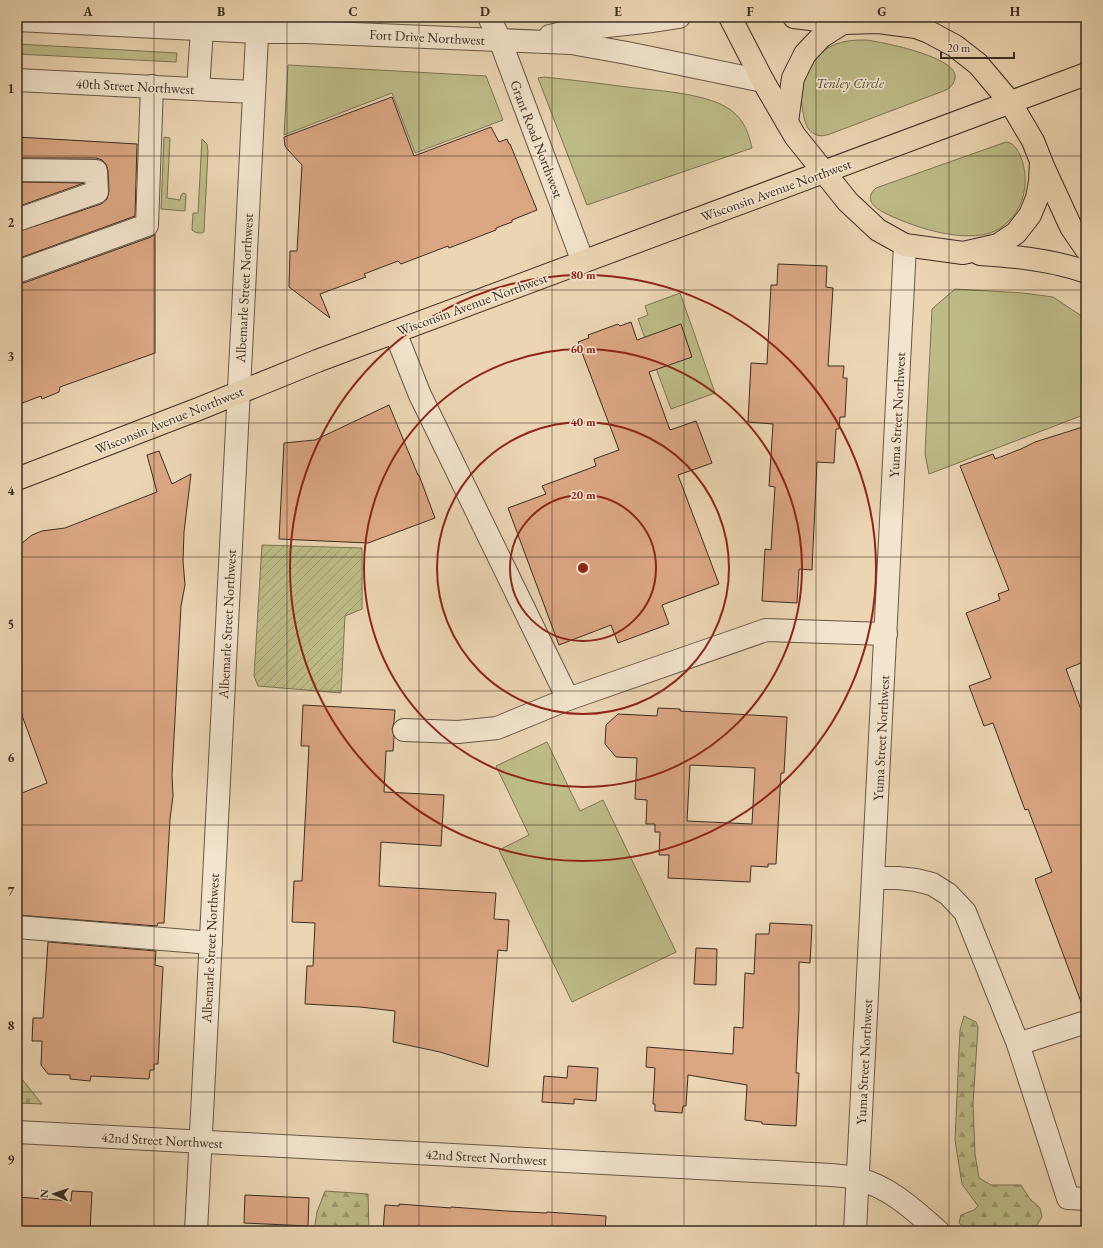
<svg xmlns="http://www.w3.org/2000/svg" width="1103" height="1248" viewBox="0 0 1103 1248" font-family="'EB Garamond',serif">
<defs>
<pattern id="forest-firs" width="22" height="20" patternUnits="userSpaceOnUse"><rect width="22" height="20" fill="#bdbc88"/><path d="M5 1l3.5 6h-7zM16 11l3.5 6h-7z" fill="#9b996f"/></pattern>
<pattern id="cemetery-stones" width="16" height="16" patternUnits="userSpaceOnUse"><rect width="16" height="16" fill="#bdbc88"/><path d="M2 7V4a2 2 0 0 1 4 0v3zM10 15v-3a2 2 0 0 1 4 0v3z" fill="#9b996f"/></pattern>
<pattern id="garden-furrows" width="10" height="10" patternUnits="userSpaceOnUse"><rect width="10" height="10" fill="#bdbc88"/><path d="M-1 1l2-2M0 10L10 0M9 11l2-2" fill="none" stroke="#9b996f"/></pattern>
</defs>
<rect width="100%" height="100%" fill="#ebd5b2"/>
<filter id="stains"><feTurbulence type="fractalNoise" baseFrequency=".005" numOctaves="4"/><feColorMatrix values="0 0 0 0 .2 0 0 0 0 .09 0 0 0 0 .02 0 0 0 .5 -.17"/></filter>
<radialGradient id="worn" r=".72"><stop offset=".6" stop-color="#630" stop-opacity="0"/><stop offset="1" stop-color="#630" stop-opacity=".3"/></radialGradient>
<g fill="#bdbc88" stroke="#7c7456">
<path d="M 866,40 C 882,42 959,57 955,78 C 954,84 951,87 946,90 L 830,134 C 824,136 818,137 813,133 C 806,129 804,119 803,112 C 796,79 813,46 848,41 C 854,40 860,40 866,40 Z"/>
<polygon points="17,44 177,53 176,62 17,54"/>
<polygon points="288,65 486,76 503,120 415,153 392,93 284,135"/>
<path d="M 544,77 C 574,80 604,84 635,88 C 662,91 711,94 732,111 C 744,120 749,134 752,148 L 587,205 L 538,78 Z"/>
<polygon points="164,137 170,138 167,198 180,200 181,195 183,193 186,194 185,211 161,209"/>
<path d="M 202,139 L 207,144 L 208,151 L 204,232 C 201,234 195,233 192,230 L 193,213 L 198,213 Z"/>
<path d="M 1006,142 C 1014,143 1016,148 1020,155 C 1032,183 1023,217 995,231 C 965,245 909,226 881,211 C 872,206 865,197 876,188 Z"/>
<polygon points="955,289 1023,293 1053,297 1086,319 1086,414 929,474 925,454 932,309"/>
<polygon points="680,293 715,393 671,409 638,319 648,315 645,306"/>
<polygon points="547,742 580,811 603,800 676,952 572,1002 499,850 529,835 496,766"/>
</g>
<g fill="url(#forest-firs)" stroke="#7c7456">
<polygon points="964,1016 976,1022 978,1027 973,1104 975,1154 979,1178 991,1185 1021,1185 1030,1199 1040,1208 1042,1217 1033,1231 971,1231 959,1223 961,1215 974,1210 978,1206 962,1184 955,1140 960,1030"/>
<polygon points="325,1191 368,1194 369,1231 314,1231 317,1212"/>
</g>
<polygon fill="url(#cemetery-stones)" stroke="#7c7456" points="17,1073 42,1104 17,1103"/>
<polygon fill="url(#garden-furrows)" stroke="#7c7456" points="262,545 362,548 362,609 345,616 341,693 258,686 254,676"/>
<g fill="#dba783" stroke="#3c2d23" fill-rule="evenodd">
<polygon points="392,97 414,156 491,127 499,142 507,139 509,144 510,144 537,210 512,220 512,222 496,228 496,230 449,248 448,246 401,264 398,261 364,274 366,277 320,294 330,318 289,287 290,251 297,251 302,165 288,150 285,146 284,137"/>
<polygon points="17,137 137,144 135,216 17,259 17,232 101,204 107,199 109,191 108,170 106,164 102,160 96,158 17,158"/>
<polygon points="17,182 84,183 17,207"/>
<polygon points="155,234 155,353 60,387 59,392 42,399 41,396 17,405 17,284 21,284 151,237"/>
<polygon points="778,264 827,266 826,287 833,288 828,366 844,366 843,378 847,378 845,417 840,417 839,429 836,429 834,463 817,462 812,570 799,569 797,603 762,601 765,549 771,550 775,487 769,486 773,424 748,422 751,363 767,364 771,285 777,285"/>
<polygon points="631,322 637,340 681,324 692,357 649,372 670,430 696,421 712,463 678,475 719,584 662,605 669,624 618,643 611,625 559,645 508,508 546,494 542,486 596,466 594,459 619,450 578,342 589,338 588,335 618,324 620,326"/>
<polygon points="389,405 418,475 419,475 435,518 368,543 279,539 284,443 315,440"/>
<polygon points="1086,426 1086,661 1066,669 1086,723 1086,1010 1084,1010 1035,879 1052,872 1028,809 1025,810 993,723 984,726 969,686 991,678 966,613 1000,600 998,594 1009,590 960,466 993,454 995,459 1021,449 1035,442"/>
<polygon points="159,451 172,484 191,474 184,532 183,561 185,585 181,606 172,775 173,796 170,819 164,923 158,923 157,926 17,915 17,795 47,783 17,702 17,547 32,535 42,531 65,528 157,492 147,455"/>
<polygon points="303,705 395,710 394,722 392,729 394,737 393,751 386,751 384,792 444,795 441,846 381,842 379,886 496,893 494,919 509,920 507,951 498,950 488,1067 440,1052 393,1042 395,1011 360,1007 305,1004 307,966 313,966 315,923 292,922 294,881 302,881 309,746 301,746"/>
<path d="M 658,708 L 680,709 L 680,711 L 787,717 L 784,773 L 781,773 L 776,864 L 768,864 L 768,867 L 751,866 L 750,882 L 668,878 L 669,855 L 659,855 L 660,832 L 655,832 L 655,824 L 646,824 L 647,800 L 635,799 L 637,758 L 616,757 L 605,744 L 606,725 L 618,714 L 657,716 ZM 690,765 L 755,768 L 752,824 L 687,821 Z"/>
<polygon points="770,923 812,925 810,963 799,962 799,1009 796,1073 799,1073 796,1126 762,1124 762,1122 745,1120 747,1085 688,1075 686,1106 683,1106 682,1113 655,1111 655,1104 653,1104 655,1068 646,1067 647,1047 733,1054 734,1027 743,1028 745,973 754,974 756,934 769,934"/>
<polygon points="48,942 156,951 155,965 163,967 158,1064 154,1064 154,1070 150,1070 149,1079 91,1076 90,1081 70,1079 70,1075 48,1074 41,1065 42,1041 32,1041 33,1018 43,1018"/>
<polygon points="696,948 717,949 716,985 694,984"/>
<polygon points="568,1066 598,1068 596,1101 574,1099 574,1104 542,1102 544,1076 567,1078"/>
<polygon points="72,1191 92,1192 90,1231 17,1231 17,1197 71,1201"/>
<polygon points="245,1195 309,1198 308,1226 244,1223"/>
<polygon points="399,1204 451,1208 451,1207 506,1211 547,1213 547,1212 606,1216 605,1231 383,1231 385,1205 399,1206"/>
</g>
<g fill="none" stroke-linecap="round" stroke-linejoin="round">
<defs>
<g id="minor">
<polyline points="489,17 500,40 583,262"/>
<polyline points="17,20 257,32 306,32 571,43 627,53 763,81"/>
<polyline points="550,36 580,29 653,21 679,17"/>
<polyline points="17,80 253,92"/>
<polyline points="198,89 202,29"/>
<polyline points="17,170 96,171 97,192 17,220"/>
<polyline points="17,272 147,225 152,86"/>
<polyline points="395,332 420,395 568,699"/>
<polyline points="404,730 458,732 497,728 568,699 766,630 886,634"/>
<polyline points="874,878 898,878 916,880 932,884 948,894 965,912 1018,1044 1068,1198 1086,1199"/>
<polyline points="17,927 211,943"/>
<polyline points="1018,1044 1086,1022"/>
<path d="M 17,1132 L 831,1175 C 840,1176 850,1176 858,1179 C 890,1187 914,1210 938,1231"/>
<polyline points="196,1231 258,17"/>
<polyline points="855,1231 905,245"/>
</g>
<g id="major">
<polyline points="730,17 763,81 795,136 848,202 878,230 905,245 963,253 998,245 1016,233 1030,215 1037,198 1040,181 1041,161 1033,141 1010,102 978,64 955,46 929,32 916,27 878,22 843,23 794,17"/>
<polyline points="787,122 793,78 805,54 821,37 843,23"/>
<polyline points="1042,164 1071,227 1086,249"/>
<path d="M 980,254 C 1016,256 1053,260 1086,272"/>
<polyline points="17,479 201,408 317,361 1086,74"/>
</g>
</defs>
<use href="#minor" stroke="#685747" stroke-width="24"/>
<use href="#major" stroke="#3c2d23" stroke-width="24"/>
<use href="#minor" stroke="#f2e4cd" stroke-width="22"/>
<use href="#major" stroke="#ebd5b2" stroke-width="22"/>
</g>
<path fill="none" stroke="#3c2d23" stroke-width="1" stroke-opacity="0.55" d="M 154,17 L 154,1231M 287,17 L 287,1231M 419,17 L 419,1231M 552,17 L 552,1231M 684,17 L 684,1231M 816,17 L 816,1231M 949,17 L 949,1231M 17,156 L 1086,156M 17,290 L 1086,290M 17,423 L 1086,423M 17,557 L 1086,557M 17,691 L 1086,691M 17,825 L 1086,825M 17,958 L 1086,958M 17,1092 L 1086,1092"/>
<g fill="none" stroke="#8f2418" stroke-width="2">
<circle cx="583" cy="568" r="73"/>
<circle cx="583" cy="568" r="146"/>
<circle cx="583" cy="568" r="219"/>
<circle cx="583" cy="568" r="293"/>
</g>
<g text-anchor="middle" stroke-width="3.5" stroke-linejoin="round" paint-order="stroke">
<g font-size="14" fill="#3c2d23" stroke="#f2e4cd">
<text transform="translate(427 37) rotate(3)" y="5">Fort Drive Northwest</text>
<text transform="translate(135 86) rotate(3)" y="5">40th Street Northwest</text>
<text transform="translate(537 139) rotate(69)" y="5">Grant Road Northwest</text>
<text transform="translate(776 190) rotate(-20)" y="5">Wisconsin Avenue Northwest</text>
<text transform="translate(244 288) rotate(-87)" y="5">Albemarle Street Northwest</text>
<text transform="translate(472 304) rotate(-20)" y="5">Wisconsin Avenue Northwest</text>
<text transform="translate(897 415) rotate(-87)" y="5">Yuma Street Northwest</text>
<text transform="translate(169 420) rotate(-22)" y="5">Wisconsin Avenue Northwest</text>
<text transform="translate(227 624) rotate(-87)" y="5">Albemarle Street Northwest</text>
<text transform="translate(881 738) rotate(-87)" y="5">Yuma Street Northwest</text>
<text transform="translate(210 948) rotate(-87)" y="5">Albemarle Street Northwest</text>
<text transform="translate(864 1062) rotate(-87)" y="5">Yuma Street Northwest</text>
<text transform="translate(162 1140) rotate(3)" y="5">42nd Street Northwest</text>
<text transform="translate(486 1157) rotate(3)" y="5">42nd Street Northwest</text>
</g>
<g font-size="14" font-style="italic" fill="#564a37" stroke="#f2e4cd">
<text x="850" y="88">Tenley Circle</text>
</g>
</g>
<circle cx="583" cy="568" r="6" fill="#8f2418" stroke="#f2e4cd" stroke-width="2"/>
<g font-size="12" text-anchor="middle" font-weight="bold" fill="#8f2418" stroke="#f2e4cd" stroke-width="3.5" stroke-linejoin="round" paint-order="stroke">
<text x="583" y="279">80 m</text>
<text x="583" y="353">60 m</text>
<text x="583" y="426">40 m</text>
<text x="583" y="499">20 m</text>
</g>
<rect width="1103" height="1248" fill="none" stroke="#ebd5b2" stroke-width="44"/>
<g transform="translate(54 1194) rotate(273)" stroke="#f2e4cd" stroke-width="3" paint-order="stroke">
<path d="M0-3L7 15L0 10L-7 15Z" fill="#3c2d23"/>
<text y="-6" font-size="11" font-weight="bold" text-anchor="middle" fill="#3c2d23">N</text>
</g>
<path d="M941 52v6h73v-6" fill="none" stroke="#3c2d23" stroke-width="2"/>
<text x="947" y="52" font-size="12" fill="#3c2d23" stroke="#f2e4cd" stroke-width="3" paint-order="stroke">20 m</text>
<rect x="22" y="22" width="1059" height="1204" fill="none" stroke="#3c2d23" stroke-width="1.5"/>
<g font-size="13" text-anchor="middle" font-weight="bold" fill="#3c2d23">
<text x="88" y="16">A</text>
<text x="221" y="16">B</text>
<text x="353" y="16">C</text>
<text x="485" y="16">D</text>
<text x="618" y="16">E</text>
<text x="750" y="16">F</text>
<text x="882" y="16">G</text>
<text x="1015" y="16">H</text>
<text x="11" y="93">1</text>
<text x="11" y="227">2</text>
<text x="11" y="361">3</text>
<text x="11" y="495">4</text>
<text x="11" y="629">5</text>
<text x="11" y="762">6</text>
<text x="11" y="896">7</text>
<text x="11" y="1030">8</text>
<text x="11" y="1164">9</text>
</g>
<rect width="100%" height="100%" filter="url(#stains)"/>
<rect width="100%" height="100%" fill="url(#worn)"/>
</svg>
